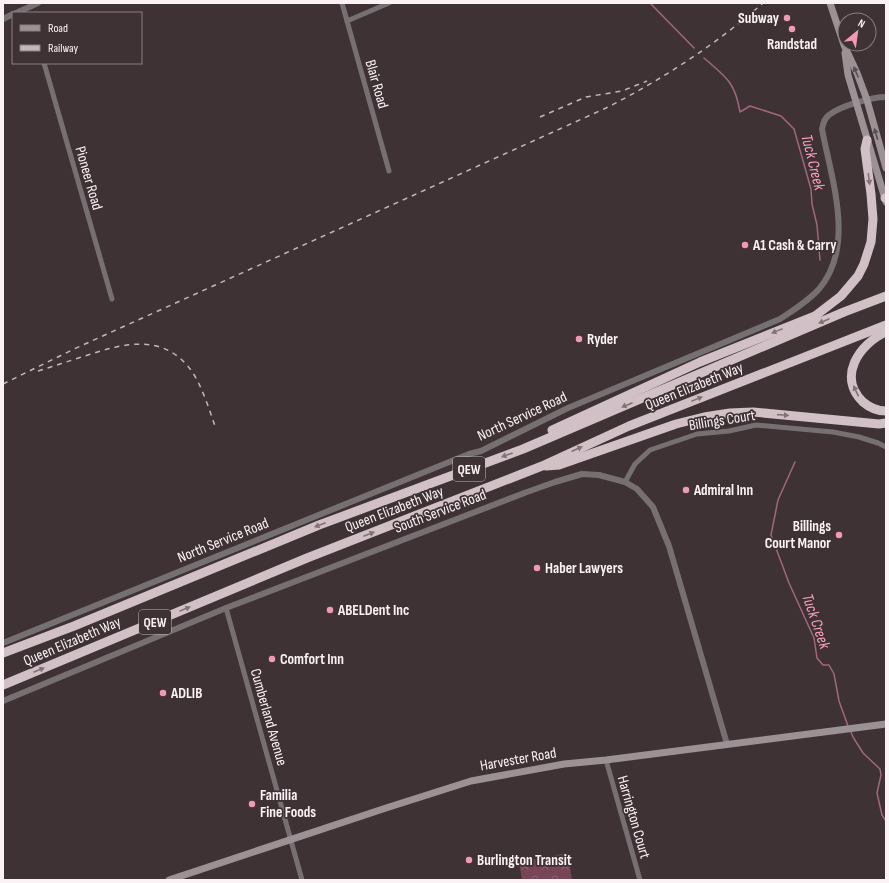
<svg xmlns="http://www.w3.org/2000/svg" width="889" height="883" viewBox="0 0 889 883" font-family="'Sofia Sans Condensed',sans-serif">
<defs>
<pattern id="forest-crowns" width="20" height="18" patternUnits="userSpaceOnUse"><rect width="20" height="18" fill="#784556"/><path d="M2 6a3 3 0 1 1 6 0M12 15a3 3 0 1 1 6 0" fill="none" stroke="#8c606f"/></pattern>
</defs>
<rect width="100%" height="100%" fill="#3e3235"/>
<polygon fill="url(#forest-crowns)" points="568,853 572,880 522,880 519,862"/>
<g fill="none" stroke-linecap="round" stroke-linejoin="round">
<g stroke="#a1677e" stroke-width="1.5">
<polyline points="650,3 694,48"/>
<path d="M 704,58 C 726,77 735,82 740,112 L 750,106 L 781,116 L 794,129 L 811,189 L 812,204 L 817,225 L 820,260"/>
<polyline points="795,462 778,500 771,535 789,583 814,638 817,658 823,665 829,665 834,674 839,701 848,726"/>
<polyline points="851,732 853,737 863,753 880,769 881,775 877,793 882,815 886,821"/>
</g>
<g stroke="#777072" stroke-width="5">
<polyline points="342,3 389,171"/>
<polyline points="347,21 389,3"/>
<polyline points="44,63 112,299"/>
<polyline points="625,482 635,464 650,450 697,434 729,431 756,425 833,432 859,437 878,443 886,447"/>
<polyline points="226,608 302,880"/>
<polyline points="606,760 640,880"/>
</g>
<g stroke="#777072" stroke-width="6">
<polyline points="16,13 38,3"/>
<polyline points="3,19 13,14"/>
<path d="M 3,643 L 469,454 L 481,451 L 568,408 L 780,319 C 794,310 808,301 819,289 C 856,246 831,178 822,129 C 823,123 825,118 829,115 C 840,106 872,97 886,97"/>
<polyline points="3,701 226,608 527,492 555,482 582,474 599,475 625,482 637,489 653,507 669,546 727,744"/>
</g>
<g stroke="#9c9194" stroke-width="7">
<polyline points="830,3 844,45 857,73 867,100 886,168"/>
<polyline points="845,53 848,75 886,202"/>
<polyline points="169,880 386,808 471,781 564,764 606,760 886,724"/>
</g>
<g stroke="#d1c1c6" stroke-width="9">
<polyline points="885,198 886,198"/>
<path d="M 886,332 C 859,344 837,377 863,402 C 870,408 877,411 886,411"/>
<polyline points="552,430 700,362 815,316 841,296 858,276 864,264 871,242 873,219 871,194 865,149 867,140"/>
<polyline points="546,466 559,465 676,424 704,417 730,413 753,412 879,424 886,423"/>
<polyline points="3,653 74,626 319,525 523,449 844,312 886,296"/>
<polyline points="3,685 307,558 542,466 629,426 886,325"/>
</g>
<g stroke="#c2b8bb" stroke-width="1.5" stroke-dasharray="5 5" stroke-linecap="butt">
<polyline points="540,117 586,97 622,91 647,81"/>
<path d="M 38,371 C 54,366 69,361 85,356 C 124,343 165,332 193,373 C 203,389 209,409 215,426"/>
<path d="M 3,384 L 74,349 L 606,108 C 663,79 715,45 763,3"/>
</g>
</g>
<defs><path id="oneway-solid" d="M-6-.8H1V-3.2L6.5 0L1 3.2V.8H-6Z"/></defs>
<g fill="#5a4e52">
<use href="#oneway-solid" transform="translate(856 72) rotate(-113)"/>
<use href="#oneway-solid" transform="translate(876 134) rotate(-106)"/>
</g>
<g fill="#807276">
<use href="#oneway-solid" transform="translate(869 179) rotate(83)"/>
<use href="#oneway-solid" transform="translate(824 321) rotate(157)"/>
<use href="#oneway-solid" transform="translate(777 331) rotate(158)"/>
<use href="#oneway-solid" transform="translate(856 391) rotate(-115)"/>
<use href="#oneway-solid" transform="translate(697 399) rotate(-22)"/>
<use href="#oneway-solid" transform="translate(627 405) rotate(157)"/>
<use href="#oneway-solid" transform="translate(783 415) rotate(4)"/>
<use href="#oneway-solid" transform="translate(577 449) rotate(-25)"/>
<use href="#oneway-solid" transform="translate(507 455) rotate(160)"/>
<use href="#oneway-solid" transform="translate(320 525) rotate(159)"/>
<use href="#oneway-solid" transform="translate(369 534) rotate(-21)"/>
<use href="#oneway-solid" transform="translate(185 609) rotate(-23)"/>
<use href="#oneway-solid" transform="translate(39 670) rotate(-23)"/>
</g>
<g fill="#f09ab6" stroke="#3e3235" stroke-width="1.5">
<circle cx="787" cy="18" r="4"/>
<circle cx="792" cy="29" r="4"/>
<circle cx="745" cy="245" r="4"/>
<circle cx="579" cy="339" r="4"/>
<circle cx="686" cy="490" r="4"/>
<circle cx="839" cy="535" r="4"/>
<circle cx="537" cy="568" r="4"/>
<circle cx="330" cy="610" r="4"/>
<circle cx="272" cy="659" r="4"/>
<circle cx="163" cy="693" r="4"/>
<circle cx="252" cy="804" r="4"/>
<circle cx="469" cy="860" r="4"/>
</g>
<g text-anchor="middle" stroke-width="3.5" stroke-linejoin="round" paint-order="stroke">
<g fill="#3e3235" stroke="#c2b8bb" stroke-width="1">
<rect x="453" y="457" width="32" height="24" rx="3"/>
<rect x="139" y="610" width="32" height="24" rx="3"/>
</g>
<g font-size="14" font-weight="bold" fill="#fbf2f5">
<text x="469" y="474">QEW</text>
<text x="155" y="627">QEW</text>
</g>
<g font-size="15" font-weight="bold" fill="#fbf2f5" stroke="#3e3235" text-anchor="start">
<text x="779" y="23" text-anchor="end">Subway</text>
<text x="792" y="49" text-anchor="middle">Randstad</text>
<text x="753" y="250">A1 Cash &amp; Carry</text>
<text x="587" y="344">Ryder</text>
<text x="694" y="495">Admiral Inn</text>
<text x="831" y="531" text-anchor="end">Billings<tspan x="831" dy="17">Court Manor</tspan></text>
<text x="545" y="573">Haber Lawyers</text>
<text x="338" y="615">ABELDent Inc</text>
<text x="280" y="664">Comfort Inn</text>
<text x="171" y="698">ADLIB</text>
<text x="260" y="800">Familia<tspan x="260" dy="17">Fine Foods</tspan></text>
<text x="477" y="865">Burlington Transit</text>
</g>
<g font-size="15" fill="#fbf2f5" stroke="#3e3235">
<text transform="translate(377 84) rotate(74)" y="5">Blair Road</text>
<text transform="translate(89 178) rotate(74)" y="5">Pioneer Road</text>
<text transform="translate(694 386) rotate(-22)" y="5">Queen Elizabeth Way</text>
<text transform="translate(522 416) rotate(-25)" y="5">North Service Road</text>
<text transform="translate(722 420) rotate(-9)" y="5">Billings Court</text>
<text transform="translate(394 509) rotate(-21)" y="5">Queen Elizabeth Way</text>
<text transform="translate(440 511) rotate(-21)" y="5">South Service Road</text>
<text transform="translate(223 540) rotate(-22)" y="5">North Service Road</text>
<text transform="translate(72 641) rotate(-23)" y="5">Queen Elizabeth Way</text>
<text transform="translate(269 717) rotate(74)" y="5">Cumberland Avenue</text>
<text transform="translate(518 759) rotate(-10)" y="5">Harvester Road</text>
<text transform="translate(634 817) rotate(74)" y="5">Harrington Court</text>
</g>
<g font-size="16" font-style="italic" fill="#fda1c0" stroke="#3e3235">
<text transform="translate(814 162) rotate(76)" y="6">Tuck Creek</text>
<text transform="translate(817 621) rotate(71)" y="6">Tuck Creek</text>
</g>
</g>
<rect width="889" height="883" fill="none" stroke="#fbf2f5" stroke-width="8"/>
<rect x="12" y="12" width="130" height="52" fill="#3e3235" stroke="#8a7f82"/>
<rect x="20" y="25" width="20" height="6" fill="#9c9194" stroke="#8a7f82"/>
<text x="48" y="32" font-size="12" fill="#fbf2f5">Road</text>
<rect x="20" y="45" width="20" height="6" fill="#c2b8bb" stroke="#8a7f82"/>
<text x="48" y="52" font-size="12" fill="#fbf2f5">Railway</text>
<g transform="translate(857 32) rotate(29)"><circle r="19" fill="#3e3235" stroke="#8a7f82"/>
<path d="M0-3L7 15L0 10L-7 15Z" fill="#f09ab6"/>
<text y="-6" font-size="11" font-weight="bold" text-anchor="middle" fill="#fbf2f5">N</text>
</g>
</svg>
